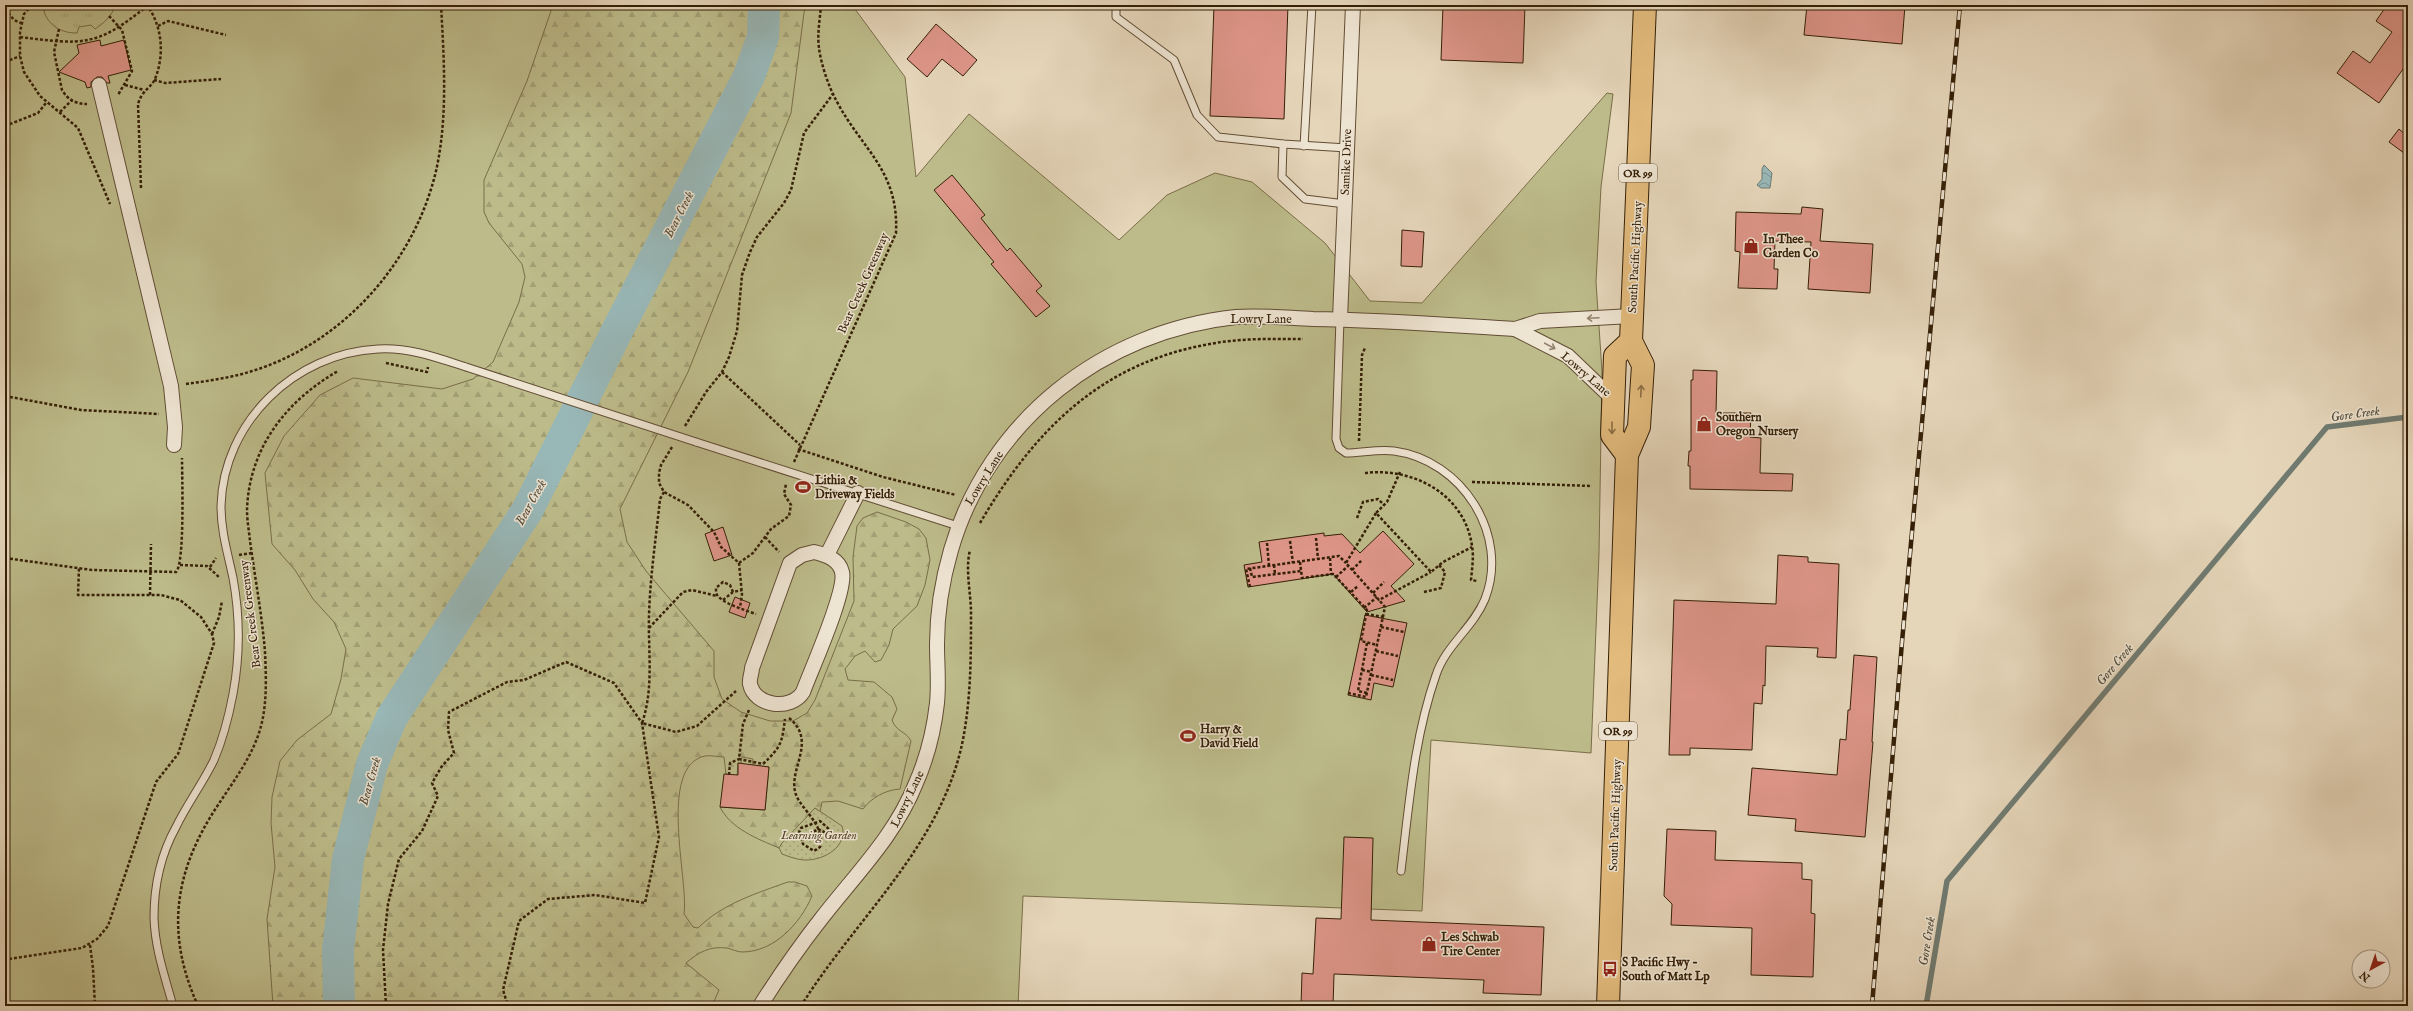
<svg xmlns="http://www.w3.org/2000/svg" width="2413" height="1011" viewBox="0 0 2413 1011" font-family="'IM FELL English',serif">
<defs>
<pattern id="forest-firs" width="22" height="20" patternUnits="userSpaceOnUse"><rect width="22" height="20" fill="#bdbb8a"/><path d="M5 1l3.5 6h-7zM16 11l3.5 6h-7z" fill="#a3a076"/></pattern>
<pattern id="park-tufts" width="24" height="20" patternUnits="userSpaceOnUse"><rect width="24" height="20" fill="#bdbb8a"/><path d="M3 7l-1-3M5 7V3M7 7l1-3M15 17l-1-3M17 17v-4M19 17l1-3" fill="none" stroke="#a3a076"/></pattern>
<pattern id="garden-dots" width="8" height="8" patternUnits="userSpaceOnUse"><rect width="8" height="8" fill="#bdbb8a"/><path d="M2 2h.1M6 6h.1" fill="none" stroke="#a3a076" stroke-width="1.8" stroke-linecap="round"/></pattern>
<pattern id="water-waves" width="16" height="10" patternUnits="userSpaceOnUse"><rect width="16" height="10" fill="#98b7b7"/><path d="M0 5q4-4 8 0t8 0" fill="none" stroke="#7d9493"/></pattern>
</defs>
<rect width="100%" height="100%" fill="#e5d5b9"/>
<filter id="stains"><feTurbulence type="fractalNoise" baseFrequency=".005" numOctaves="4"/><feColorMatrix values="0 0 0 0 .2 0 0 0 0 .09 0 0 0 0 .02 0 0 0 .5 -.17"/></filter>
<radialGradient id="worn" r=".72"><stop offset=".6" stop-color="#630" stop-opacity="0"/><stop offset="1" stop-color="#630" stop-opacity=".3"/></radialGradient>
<polygon fill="#bdbb8a" stroke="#796e48" points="5,5 852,5 905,77 916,177 969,114 1119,240 1167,195 1215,173 1252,182 1325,243 1370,301 1422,303 1607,93 1613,94 1601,187 1596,282 1602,371 1599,554 1591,753 1431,740 1422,911 1023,896 1018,1006 5,1006"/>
<path fill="url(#forest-firs)" stroke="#796e48" d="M 553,5 L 805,5 L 791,113 L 688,372 L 620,509 L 627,542 L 646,571 L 714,651 L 714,677 L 722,699 L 741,712 L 770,721 L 793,721 L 807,713 L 815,700 L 854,601 L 853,557 L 857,526 L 863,518 L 877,512 L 906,522 L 919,529 L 926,538 L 930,560 L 925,585 L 917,606 L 893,629 L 889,645 L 881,660 L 875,662 L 865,651 L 855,656 L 845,669 L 848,680 L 874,682 L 892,697 L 897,709 L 892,720 C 896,732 906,731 911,741 L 900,789 C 885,790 871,798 863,809 L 838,801 L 822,802 L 820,812 L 815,808 L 779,848 C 758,839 731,829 720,807 L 765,810 L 769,767 L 752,765 L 753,759 L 742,757 L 741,763 L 738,763 L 737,777 L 726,774 L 724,757 C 718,757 711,755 705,756 C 657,766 689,881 684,914 L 693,927 L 698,928 C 722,904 757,893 788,882 L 795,882 L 807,886 L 812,896 C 800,924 774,952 742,952 C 737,952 732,949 727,948 C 709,946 699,952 686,963 L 719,990 L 712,1006 L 273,1006 L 267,919 L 275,867 L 271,823 L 272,797 L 280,761 L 297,740 L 331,714 L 341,679 L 346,649 L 334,622 L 313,599 L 295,570 L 272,544 L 265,473 L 284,436 L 320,395 L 353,378 L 442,389 L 473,379 L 493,362 L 519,302 L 525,277 L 522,264 L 489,223 L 484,212 L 484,180 L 527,81 Z"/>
<path fill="url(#park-tufts)" stroke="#796e48" d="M 46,5 L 115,5 C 113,15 103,24 95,29 L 91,25 L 79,27 L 77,33 C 62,33 50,27 44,12 Z"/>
<path fill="url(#garden-dots)" stroke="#796e48" d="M 815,808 L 842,826 C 848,846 825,860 806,860 C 798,860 790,857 782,854 L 779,848 L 782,843 Z"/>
<polygon fill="url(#water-waves)" stroke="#707b71" points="1764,165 1772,173 1770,188 1761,188 1757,185 1762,179 1762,169"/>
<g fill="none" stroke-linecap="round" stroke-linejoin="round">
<polyline stroke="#707b71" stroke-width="5.5" points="1926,1006 1947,881 2327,427 2408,417"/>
<polyline stroke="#98b7b7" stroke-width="32" points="339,1006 338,950 348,859 372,764 392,717 527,511 616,333 749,76 763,37 764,5"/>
</g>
<g fill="#dd9588" stroke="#352007">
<polygon points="1214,5 1288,5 1284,119 1210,116"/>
<polygon points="1443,5 1525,5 1523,63 1441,60"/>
<polygon points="1807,5 1905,5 1902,44 1804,35"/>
<polygon points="2387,5 2408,5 2408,62 2379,103 2337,73 2353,51 2370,63 2392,32 2376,21"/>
<polygon points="936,24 977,60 963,76 942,59 927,77 907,59"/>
<polygon points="100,40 101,46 124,40 131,70 108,76 110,83 107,83 102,77 97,77 91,82 91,87 87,88 85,82 59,72 79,53 77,45"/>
<polygon points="2399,129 2408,137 2408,156 2389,142"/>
<polygon points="952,175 985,215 981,218 1007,251 1010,248 1042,286 1036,291 1050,306 1036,317 991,264 994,262 934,190"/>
<polygon points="1802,207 1823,209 1820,241 1873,244 1870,293 1808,289 1811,242 1775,241 1774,269 1778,269 1777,289 1738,288 1740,252 1735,251 1736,212 1801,214"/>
<polygon points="1402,230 1424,232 1422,267 1401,266"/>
<polygon points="1693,370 1717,371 1716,413 1751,413 1750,437 1761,438 1760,473 1793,474 1792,491 1690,489 1690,466 1688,466 1689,451 1691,451 1691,380 1693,380"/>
<polygon points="723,527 732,555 714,561 705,534"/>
<polygon points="1383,531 1414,564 1391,586 1405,601 1367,612 1333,574 1248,587 1244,565 1262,562 1259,542 1324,533 1324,536 1342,534 1360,553"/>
<polygon points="1778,555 1808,557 1808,562 1839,564 1836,658 1817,657 1818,648 1766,646 1765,686 1763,685 1762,704 1754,703 1752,750 1690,748 1690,755 1669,755 1674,600 1776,604"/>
<polygon points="735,597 750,603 745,618 729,612"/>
<polygon points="1365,615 1407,623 1393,687 1374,683 1371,700 1348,695"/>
<polygon points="1854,655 1877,657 1872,742 1873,742 1865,837 1795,831 1796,819 1748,815 1752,768 1837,775 1840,739 1846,740 1848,710 1850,710"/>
<polygon points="738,763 769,767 765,810 720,807 724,774 738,775"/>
<polygon points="1667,829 1716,831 1715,860 1802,863 1802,879 1812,880 1811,913 1815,914 1813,977 1751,975 1752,928 1671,925 1672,904 1664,896"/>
<polygon points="1344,837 1373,838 1371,920 1544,927 1541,995 1483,993 1484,980 1334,974 1333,1006 1301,1006 1302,973 1313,974 1316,918 1341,919"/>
</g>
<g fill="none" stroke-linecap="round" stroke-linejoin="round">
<defs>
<g id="lane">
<polyline points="1116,5 1116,17 1174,60 1197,115 1218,137 1283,144 1347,148"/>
<polyline points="1283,144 1282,177 1305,199 1345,204"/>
<polyline points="1304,146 1312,5"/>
<path d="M 1340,319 L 1336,439 L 1339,448 L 1346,453 C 1361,453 1378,449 1394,451 C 1462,460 1510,535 1485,599 C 1473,628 1446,645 1436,675 C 1414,738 1409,805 1401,871"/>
<polyline points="696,442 958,526"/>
<path d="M 173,1006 C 165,977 155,949 154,918 C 154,887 161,854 176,827 C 187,804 203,783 214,760 C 223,739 229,715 233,694 C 240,656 240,616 233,578 C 228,554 221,532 221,506 C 223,422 295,353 378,349 C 409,347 438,358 466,367"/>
</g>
<g id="street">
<polyline points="99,85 171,386 175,427 174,445"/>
<polyline points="1340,319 1353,5"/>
<polyline points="1515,329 1568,356 1613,399"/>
<path d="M 814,552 C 826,555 839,559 842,572 C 847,591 811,670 803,692 C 791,711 755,707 750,684 C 749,679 752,673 752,668 L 790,563 L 802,555 Z"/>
<polyline points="827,555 858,493"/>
<path d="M 760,1006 C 779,976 799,947 821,919 C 855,875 895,836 916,783 C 927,758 934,730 937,703 C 939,683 937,664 937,644 C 937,612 942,581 951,550 C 989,420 1103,331 1236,317 C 1261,315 1288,318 1313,319 C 1381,320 1448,325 1515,329 L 1540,321 L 1632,316"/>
</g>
<g id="primary">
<polyline points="1627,455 1612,435 1615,356 1631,341"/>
<polyline points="1608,1006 1627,455 1639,427 1643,365 1631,341 1645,5"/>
</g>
</defs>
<use href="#lane" stroke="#614d34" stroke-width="9"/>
<use href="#street" stroke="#614d34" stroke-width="16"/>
<use href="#primary" stroke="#352007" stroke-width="24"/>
<g stroke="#352007" stroke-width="2.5" stroke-dasharray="3 2" stroke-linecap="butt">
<polyline points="32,5 24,14 20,32 20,56 24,72 40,96 78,128 110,204"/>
<polyline points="5,9 14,20 21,23"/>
<polyline points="109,16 122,30 132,71 118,95"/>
<polyline points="158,26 168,21 226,35"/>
<path d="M 59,29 L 54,52 L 62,90 C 68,100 76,104 87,104"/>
<path d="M 20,37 C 83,45 97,47 147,6"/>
<polyline points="5,62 20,56"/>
<polyline points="154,80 165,83 221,79"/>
<polyline points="125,85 144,90"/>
<polyline points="60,112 72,100"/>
<polyline points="5,126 38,113 46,103"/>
<path d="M 141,188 L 138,104 C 142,90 151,88 155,79 C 165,54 162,26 147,5"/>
<polyline points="386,363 427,372 428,367"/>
<polyline points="722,372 800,445"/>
<path d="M 186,384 C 207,381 229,378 249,372 C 341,345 414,264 436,171 C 448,118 444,59 441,5"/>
<polyline points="5,396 81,410 159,414"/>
<polyline points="685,426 706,392 722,372 729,357 737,331 742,275 750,252 757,237 784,203 791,190 804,133 833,94"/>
<polyline points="1359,441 1362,355 1365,348"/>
<polyline points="672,447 661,465 659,473 659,483 664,492 688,505 714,532 721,547 739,563 742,594 740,608"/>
<polyline points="798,449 883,477 956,495"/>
<path d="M 794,462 L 896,233 C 899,170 862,150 836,100 C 828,85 821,64 819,48 C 817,34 820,19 821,5"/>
<polyline points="1400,472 1387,502 1376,513 1431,572 1443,562 1472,547"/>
<path d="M 1365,473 C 1414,467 1465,495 1472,546 C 1474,557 1472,568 1471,580 L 1477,581"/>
<polyline points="1472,482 1592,486"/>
<path d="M 664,492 L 660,499 C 656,538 650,577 649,616 C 648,650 654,689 642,723 L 676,732 L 697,726 L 736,691"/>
<polyline points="1376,513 1346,563 1379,600 1431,572"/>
<polyline points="1357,518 1363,502 1378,499 1384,505"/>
<path d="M 980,523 C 1034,431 1100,363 1210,344 C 1240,338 1272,339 1303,339"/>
<polyline points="765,537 779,552"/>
<polyline points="1316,538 1318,559"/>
<polyline points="1290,541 1293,563"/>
<polyline points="1267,543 1269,566"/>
<polyline points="239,555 252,553"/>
<path d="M 5,558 L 92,570 L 176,572 C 185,564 182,475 182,458"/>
<polyline points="1330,558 1331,574"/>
<polyline points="1300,562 1302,578 1333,574 1336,577 1367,610 1361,641 1377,645"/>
<polyline points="739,563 753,553 771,529 789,516 791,505 784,494 786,484"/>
<polyline points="180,565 207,566 220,578"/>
<polyline points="1274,565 1275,574"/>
<polyline points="210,567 216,558"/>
<polyline points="1250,568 1252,577 1301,571"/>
<polyline points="1352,570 1362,560"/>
<polyline points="1336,577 1348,566"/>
<polyline points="1250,587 1246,569 1339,556 1346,563"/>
<path d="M 733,592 L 730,585 L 723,582 L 716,588 L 716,593 C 720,603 745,610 756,614"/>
<polyline points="1351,592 1358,586"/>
<polyline points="1424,592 1441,588 1445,572 1439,565"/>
<polyline points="1373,593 1384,582"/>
<polyline points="150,595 151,544"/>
<polyline points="723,600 733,592 742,590"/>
<polyline points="1364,608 1377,597"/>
<polyline points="1366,614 1384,617"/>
<polyline points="1381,627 1404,632"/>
<polyline points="649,628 683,592 692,590 717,596"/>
<polyline points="212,634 219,617 222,601"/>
<polyline points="1367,643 1358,691 1367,693"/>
<polyline points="1376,651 1398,656"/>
<polyline points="1362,670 1372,672"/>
<polyline points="1371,675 1393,680"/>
<polyline points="1348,693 1366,697 1385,607 1379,600"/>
<path d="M 749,710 L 743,724 L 739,759 L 763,764 C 781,747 782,743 785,719"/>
<path d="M 789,718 C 820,743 783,773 798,799 C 807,814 825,828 820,847 L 814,851 L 803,844 L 802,840 L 818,829 L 828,834 L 832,832 L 820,821 L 801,828 L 798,835 L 802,840"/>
<polyline points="729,775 730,763 739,759"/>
<polyline points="90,945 93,968 95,1006"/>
<polyline points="9,959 82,948 97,939 108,926 156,782 178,754 214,643 212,634 201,617 180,600 161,595 78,595 79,568"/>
<path d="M 198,1006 C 165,933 174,871 218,805 C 235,779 255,753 262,722 C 267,700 266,675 265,652 C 262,615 255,578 250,541 C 249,531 247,520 247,510 C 249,448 286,401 338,371"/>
<polyline points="386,1006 383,950 388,904 399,859 422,831 438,796 432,783 442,766 454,753 448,730 449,712 507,682 524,680 566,662 614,683 642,723 659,837 645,903 595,895 548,899 519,921 503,990 508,1006"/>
<path d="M 801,1006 C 857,916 945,843 964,734 C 971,694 971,654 971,613 C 971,593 965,570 970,550"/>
</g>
<use href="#lane" stroke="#eee4d2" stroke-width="7"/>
<use href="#street" stroke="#eee4d2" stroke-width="14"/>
<use href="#primary" stroke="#e2ba7c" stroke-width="22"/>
<defs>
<polyline id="rail" points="1872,1006 1902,642 1960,5"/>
</defs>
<use href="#rail" stroke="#352007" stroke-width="4.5"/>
<use href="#rail" stroke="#eee4d2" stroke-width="3" stroke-dasharray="9" stroke-linecap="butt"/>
<defs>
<polyline id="lane-bridge" points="466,367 696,442"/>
</defs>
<use href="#lane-bridge" stroke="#614d34" stroke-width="9" stroke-linecap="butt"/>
<use href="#lane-bridge" stroke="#eee4d2" stroke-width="7"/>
</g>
<defs><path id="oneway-shaft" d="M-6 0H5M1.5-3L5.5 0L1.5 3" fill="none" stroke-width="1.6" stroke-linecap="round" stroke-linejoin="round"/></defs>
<g stroke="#92826c">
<use href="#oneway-shaft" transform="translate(1593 318) rotate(177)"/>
<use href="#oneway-shaft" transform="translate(1550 346) rotate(28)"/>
</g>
<g stroke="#8c6d42">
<use href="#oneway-shaft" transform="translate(1641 391) rotate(-87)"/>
<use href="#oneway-shaft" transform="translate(1612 428) rotate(90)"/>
</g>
<defs>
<symbol id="shop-bare" viewBox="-9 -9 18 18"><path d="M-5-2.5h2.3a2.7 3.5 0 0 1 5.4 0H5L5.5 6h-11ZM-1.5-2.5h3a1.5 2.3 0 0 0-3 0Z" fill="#8f2418" stroke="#eee4d2" stroke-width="2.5" paint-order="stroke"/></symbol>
<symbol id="stadium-bare" viewBox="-9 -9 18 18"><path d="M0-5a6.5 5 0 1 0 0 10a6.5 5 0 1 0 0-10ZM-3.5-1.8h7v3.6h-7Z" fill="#8f2418" stroke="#eee4d2" stroke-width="2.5" paint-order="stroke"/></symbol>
<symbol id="bus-bare" viewBox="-9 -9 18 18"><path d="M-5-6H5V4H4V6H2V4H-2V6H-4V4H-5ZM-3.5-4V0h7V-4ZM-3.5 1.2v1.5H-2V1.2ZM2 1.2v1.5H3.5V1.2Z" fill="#8f2418" stroke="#eee4d2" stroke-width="2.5" paint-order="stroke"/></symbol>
</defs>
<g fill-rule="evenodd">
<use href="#shop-bare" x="1740" y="235" width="22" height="22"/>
<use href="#shop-bare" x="1693" y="413" width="22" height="22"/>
<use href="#stadium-bare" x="792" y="476" width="22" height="22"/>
<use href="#stadium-bare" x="1177" y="725" width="22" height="22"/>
<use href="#shop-bare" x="1418" y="933" width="22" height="22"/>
<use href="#bus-bare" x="1599" y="958" width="22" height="22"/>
</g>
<g text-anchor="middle" stroke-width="3" stroke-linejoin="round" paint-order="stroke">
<g fill="#eee4d2" stroke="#6c5b44" stroke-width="1">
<rect x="1619" y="164" width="38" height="18" rx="3"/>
<rect x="1599" y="722" width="38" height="18" rx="3"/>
</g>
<g font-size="11" font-weight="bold" fill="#352007">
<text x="1638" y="177">OR 99</text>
<text x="1618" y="735">OR 99</text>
</g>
<g font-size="12" fill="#352007" stroke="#eee4d2">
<text transform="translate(1346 162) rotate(-88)" y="4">Samike Drive</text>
<text transform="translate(1635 257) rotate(-87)" y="4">South Pacific Highway</text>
<text transform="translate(863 283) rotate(-66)" y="4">Bear Creek Greenway</text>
<text x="1261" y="323">Lowry Lane</text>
<text transform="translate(1586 374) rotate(41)" y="4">Lowry Lane</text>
<text transform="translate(984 478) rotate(-58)" y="4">Lowry Lane</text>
<text transform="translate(250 614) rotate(-97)" y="4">Bear Creek Greenway</text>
<text transform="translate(907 799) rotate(-64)" y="4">Lowry Lane</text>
<text transform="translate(1615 815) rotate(-88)" y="4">South Pacific Highway</text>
</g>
<g font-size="12" font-weight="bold" fill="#352007" stroke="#eee4d2" text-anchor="start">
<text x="1763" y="243">In Thee<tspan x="1763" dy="14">Garden Co</tspan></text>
<text x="1716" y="421">Southern<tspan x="1716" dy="14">Oregon Nursery</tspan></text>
<text x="815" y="484">Lithia &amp;<tspan x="815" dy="14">Driveway Fields</tspan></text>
<text x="1200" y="733">Harry &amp;<tspan x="1200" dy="14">David Field</tspan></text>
<text x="1441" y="941">Les Schwab<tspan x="1441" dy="14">Tire Center</tspan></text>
<text x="1622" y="966">S Pacific Hwy -<tspan x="1622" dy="14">South of Matt Lp</tspan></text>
</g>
<g font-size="12" font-style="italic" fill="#574728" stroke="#eee4d2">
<text x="819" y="839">Learning Garden</text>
</g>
<g font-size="13" font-style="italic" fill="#534d3c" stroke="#eee4d2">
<text transform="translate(678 214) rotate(-63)" y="5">Bear Creek</text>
<text transform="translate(2355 413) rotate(-8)" y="5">Gore Creek</text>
<text transform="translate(530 502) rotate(-61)" y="5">Bear Creek</text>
<text transform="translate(2114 664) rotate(-50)" y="5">Gore Creek</text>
<text transform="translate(369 781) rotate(-74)" y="5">Bear Creek</text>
<text transform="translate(1926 941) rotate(-81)" y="5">Gore Creek</text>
</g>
</g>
<rect width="2413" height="1011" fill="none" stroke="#e5d5b9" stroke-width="20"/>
<rect x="6" y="6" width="2401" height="999" fill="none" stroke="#352007" stroke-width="2"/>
<rect x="10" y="10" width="2393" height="991" fill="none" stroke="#352007"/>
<g transform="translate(2371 969) rotate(220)"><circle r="19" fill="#eee4d2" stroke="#a49681"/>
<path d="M0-3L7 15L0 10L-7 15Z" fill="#8f2418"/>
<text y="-6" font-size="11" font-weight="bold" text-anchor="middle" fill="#352007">N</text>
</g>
<rect width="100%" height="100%" filter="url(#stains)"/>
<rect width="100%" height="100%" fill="url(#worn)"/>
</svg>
